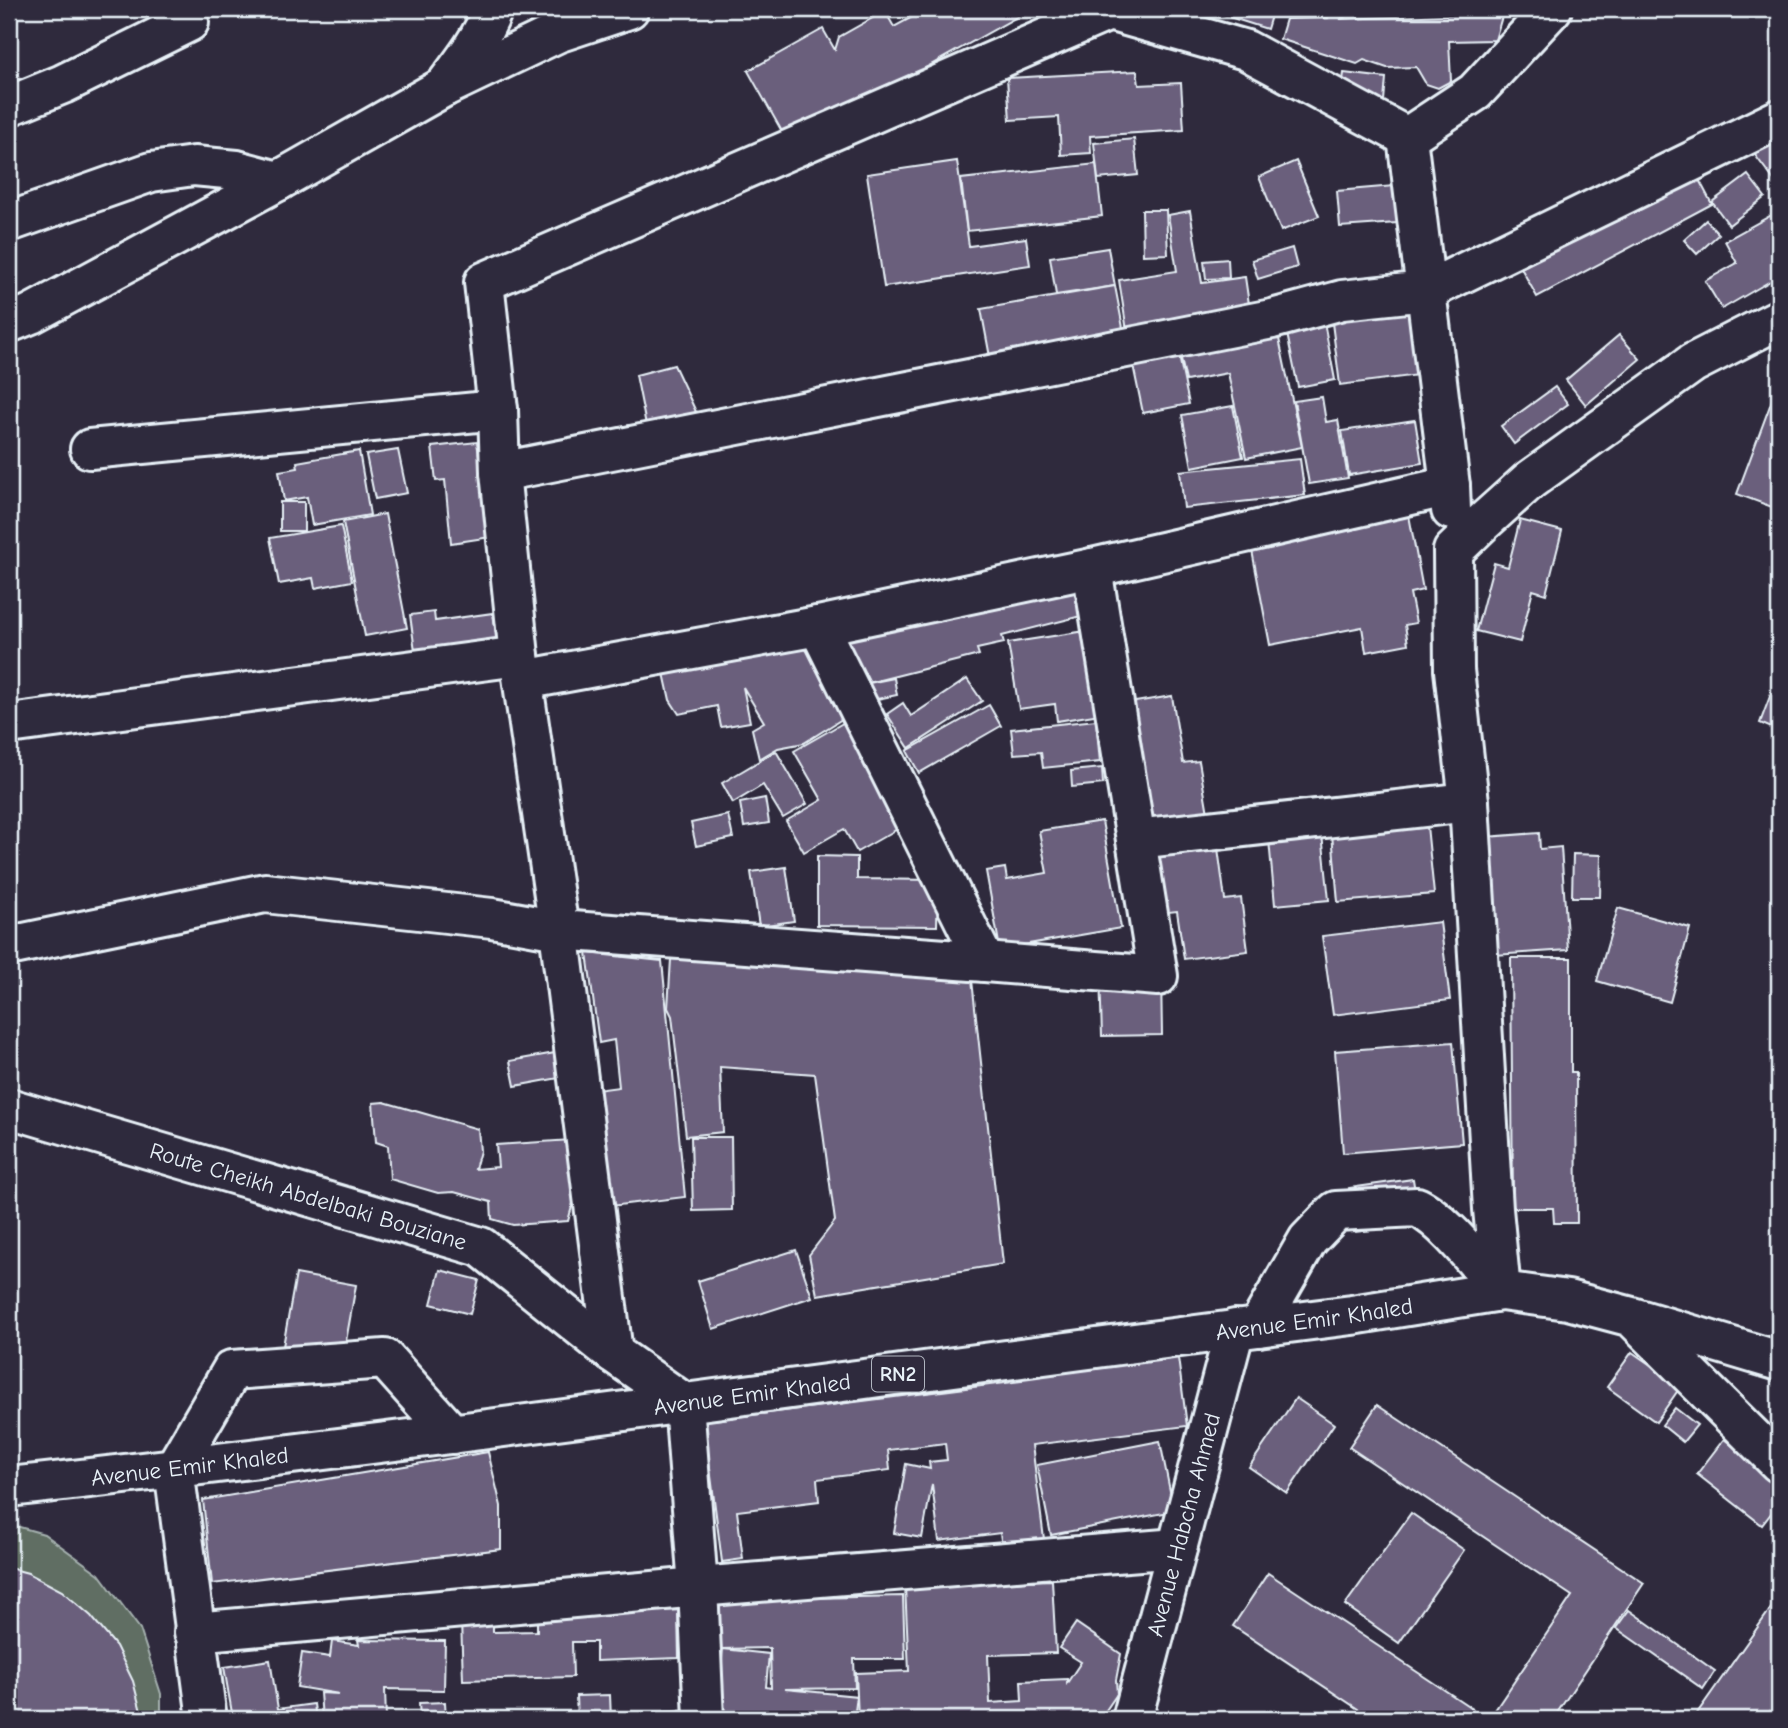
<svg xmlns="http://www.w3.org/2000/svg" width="1788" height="1728" viewBox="0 0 1788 1728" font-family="'Comic Neue',sans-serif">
<rect width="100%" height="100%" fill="#2f2a3d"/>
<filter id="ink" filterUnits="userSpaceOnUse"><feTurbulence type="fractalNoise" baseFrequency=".0143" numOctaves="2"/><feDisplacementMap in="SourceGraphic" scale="14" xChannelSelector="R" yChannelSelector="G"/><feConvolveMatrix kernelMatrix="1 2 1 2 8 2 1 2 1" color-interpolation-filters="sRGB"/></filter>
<g filter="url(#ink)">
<polygon fill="#606e63" stroke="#a4b0ae" stroke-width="2" points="9,1524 44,1534 99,1574 140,1629 161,1694 161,1719 9,1719"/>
<g fill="#6b5e7b" stroke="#e8f1f8" stroke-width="2">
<polygon points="927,9 1031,9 789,144 748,71 823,29 835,50 839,37 885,11 894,27"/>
<polygon points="1204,9 1273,9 1267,29"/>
<polygon points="1301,9 1359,9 1340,19 1503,13 1495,40 1449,41 1451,81 1438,88 1426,84 1416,67 1387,68 1364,60 1357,64 1280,39 1286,19 1329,18"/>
<polygon points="1137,71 1139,85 1181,83 1184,130 1090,136 1091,153 1061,155 1059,117 1010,120 1007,78"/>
<polygon points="1344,73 1386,78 1384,101 1341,95"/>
<polygon points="1779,137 1779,187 1755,155"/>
<polygon points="1134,139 1138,175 1098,179 1094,143"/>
<polygon points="957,161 969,246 1026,238 1030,265 884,287 867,174"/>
<polygon points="1296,161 1319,216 1281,231 1259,177"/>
<polygon points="1096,164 1102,216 967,231 961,179"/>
<polygon points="1696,174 1712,204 1537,297 1521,268"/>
<polygon points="1748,175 1765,197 1729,225 1712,202"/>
<polygon points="1394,186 1397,223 1340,227 1337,191"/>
<polygon points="1142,210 1166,210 1168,254 1143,255"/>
<polygon points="1190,211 1202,283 1245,277 1250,311 1127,331 1119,280 1177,271 1168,215"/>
<polygon points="1779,211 1779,276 1722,309 1705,281 1737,263 1725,241"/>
<polygon points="1706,220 1719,234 1697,254 1684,240"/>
<polygon points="1108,248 1115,286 1056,295 1050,257"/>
<polygon points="1292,248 1297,267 1258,279 1252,260"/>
<polygon points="1228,259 1229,278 1206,279 1204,261"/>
<polygon points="1115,286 1124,333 990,357 981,309"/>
<polygon points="1409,304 1419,375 1340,385 1331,315"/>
<polygon points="1323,317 1335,380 1298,387 1285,324"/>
<polygon points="1278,334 1302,447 1246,458 1228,373 1186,381 1180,354"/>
<polygon points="1619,335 1640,359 1586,405 1566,380"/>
<polygon points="1178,351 1189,404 1143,413 1132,360"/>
<polygon points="674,365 707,435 650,445 636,375"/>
<polygon points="1555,387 1568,404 1514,444 1501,426"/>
<polygon points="1322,397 1326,422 1338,420 1348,478 1309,484 1294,401"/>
<polygon points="1772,400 1779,403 1779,488 1772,507 1737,494"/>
<polygon points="1233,406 1243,457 1192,467 1182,415"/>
<polygon points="1415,420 1422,463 1349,475 1342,431"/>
<polygon points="477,442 491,537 451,543 445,480 436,481 432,447"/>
<polygon points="398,450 407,493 375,499 366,455"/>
<polygon points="359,451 370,515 312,525 307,497 284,501 279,471 298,468 297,462"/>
<polygon points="1300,459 1305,495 1184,508 1180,471"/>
<rect x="280" y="502" width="24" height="29"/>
<polygon points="1408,510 1423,590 1410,593 1416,623 1405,625 1408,644 1366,652 1362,627 1270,645 1250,540"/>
<polygon points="385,514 407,628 365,636 343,522"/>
<polygon points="1520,520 1562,531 1546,594 1533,590 1520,642 1476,631 1494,563 1508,567"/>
<polygon points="341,526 352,581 315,588 313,578 279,584 270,538"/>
<polygon points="1075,578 1085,615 1002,636 1004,643 977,649 979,655 860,685 847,635"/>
<polygon points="434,612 435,621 493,613 498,647 416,658 410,615"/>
<polygon points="1086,631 1100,714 1057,721 1055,704 1019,709 1008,643"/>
<polygon points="806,636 853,712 804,743 778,748 759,759 752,729 764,722 743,687 750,722 721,727 717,706 679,714 670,700 664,673"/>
<polygon points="894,678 897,695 872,700 869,683"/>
<polygon points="967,679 982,701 909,748 887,714 903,703 911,716"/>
<polygon points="1772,691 1779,694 1779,722 1776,730 1760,723"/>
<polygon points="1172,696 1183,763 1199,761 1210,825 1145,835 1123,704"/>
<polygon points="989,705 1001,726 919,773 907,751"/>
<polygon points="848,720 908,823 857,852 844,829 804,852 786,821 822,800 794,751"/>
<polygon points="1096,720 1100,762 1043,768 1041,752 1014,754 1011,729"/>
<polygon points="776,751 807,804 783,818 763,785 733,803 722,783"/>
<polygon points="1102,768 1103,784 1072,787 1071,771"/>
<polygon points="765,798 769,823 744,827 740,803"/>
<polygon points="728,815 733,838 696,846 691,823"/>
<polygon points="1102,821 1121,928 1000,949 986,871 1005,868 1007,880 1047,873 1039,831"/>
<polygon points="1427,826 1434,894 1338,902 1332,834"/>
<polygon points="1539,833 1540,849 1561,847 1568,950 1495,955 1486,837"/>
<polygon points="1322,834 1329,900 1275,905 1269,840"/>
<polygon points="1218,848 1225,900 1241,898 1248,951 1184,959 1177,911 1160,913 1153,856"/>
<polygon points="1573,854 1601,855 1600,897 1572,897"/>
<polygon points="817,856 857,857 857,879 938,880 937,926 817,925"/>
<polygon points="786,867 794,921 759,926 751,872"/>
<polygon points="1618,908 1690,928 1670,1002 1597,981"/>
<polygon points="1440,922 1450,1000 1333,1015 1322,936"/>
<polygon points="587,953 662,961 685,1197 611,1206 596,1090 619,1087 614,1040 599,1043"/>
<polygon points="1511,958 1571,958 1571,1072 1576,1072 1577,1223 1554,1223 1553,1208 1513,1208"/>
<polygon points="671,959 972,980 1003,1264 817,1295 809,1255 835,1221 815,1074 720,1067 723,1132 686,1136 672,1016 668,1008"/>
<polygon points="1161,973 1162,1035 1102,1036 1100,974"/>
<polygon points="1453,1042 1462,1143 1343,1153 1335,1051"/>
<polygon points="555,1053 559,1078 515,1086 510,1061"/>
<polygon points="384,1102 478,1129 480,1151 475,1169 498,1167 496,1145 571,1140 575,1196 568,1221 513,1225 492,1219 491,1202 454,1192 438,1193 390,1179 388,1146 376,1142 373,1103"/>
<polygon points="691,1137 731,1137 732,1210 693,1211"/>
<polygon points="1413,1179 1420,1224 1356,1232 1349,1188"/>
<polygon points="796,1250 812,1297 713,1329 698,1281"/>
<polygon points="440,1270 479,1280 470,1314 431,1304"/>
<polygon points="296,1274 356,1285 340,1375 280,1363"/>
<polygon points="1177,1350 1187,1426 1032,1445 1045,1547 1003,1553 1000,1533 939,1541 932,1484 922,1538 894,1533 906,1464 930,1469 929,1462 947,1460 945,1443 888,1450 890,1470 817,1479 819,1501 737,1511 743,1559 722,1562 704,1421 1022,1381 1020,1370"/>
<polygon points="1632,1352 1681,1386 1656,1422 1607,1387"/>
<polygon points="1296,1398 1334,1424 1287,1493 1249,1467"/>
<polygon points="1377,1405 1644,1583 1553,1719 1489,1719 1572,1596 1349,1447"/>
<polygon points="1675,1408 1697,1425 1683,1442 1662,1425"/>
<polygon points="1724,1439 1779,1482 1779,1503 1762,1525 1697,1474"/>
<polygon points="1160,1441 1174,1511 1051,1535 1037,1465"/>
<polygon points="488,1452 501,1506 501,1549 212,1584 203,1500"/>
<polygon points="1411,1513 1464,1550 1399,1643 1345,1605"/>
<polygon points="9,1568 28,1573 62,1591 91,1616 116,1646 133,1681 143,1719 9,1719"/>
<polygon points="1268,1573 1488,1719 1373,1719 1233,1626"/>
<polygon points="1052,1580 1056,1653 988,1655 990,1703 1022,1701 1021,1681 1067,1679 1067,1683 1081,1662 1059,1648 1076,1623 1121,1654 1116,1680 1117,1694 1100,1719 858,1719 856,1673 909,1671 905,1586"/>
<polygon points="903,1596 905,1659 854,1659 855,1688 785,1689 857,1696 854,1719 753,1719 717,1716 723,1649 769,1654 766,1687 771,1688 770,1648 720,1649 719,1600"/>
<polygon points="1779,1597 1779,1717 1774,1713 1770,1719 1693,1719"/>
<polygon points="678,1610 679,1658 596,1661 596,1642 572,1642 573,1677 463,1680 461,1620 493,1619 493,1632 537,1631 537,1613"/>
<polygon points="1629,1610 1715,1671 1703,1689 1616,1628"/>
<polygon points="358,1640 445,1641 444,1690 385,1689 386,1719 322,1719 320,1693 339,1694 297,1687 302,1653 330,1657 332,1641 359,1645"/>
<polygon points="270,1660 278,1709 314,1704 316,1719 233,1719 224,1667"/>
<polygon points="610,1695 611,1719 577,1719 576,1696"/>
<polygon points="445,1702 446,1719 420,1719 419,1703"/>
<polygon points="683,1711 684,1719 617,1719 617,1717"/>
</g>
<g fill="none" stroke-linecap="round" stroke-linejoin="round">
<defs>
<g id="minor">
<path d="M 444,87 C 463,62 482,38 493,9"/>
<polyline points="9,106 63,84 189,22"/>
<polyline points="1407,137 1450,486 1451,510"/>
<polyline points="9,222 151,172 194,166 237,170 278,181"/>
<polyline points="90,449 498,410"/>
<polyline points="500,472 1272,319 1342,300 1426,291 1779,119"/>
<polyline points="818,626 985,962"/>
<polyline points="523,680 818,626 1092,568 1450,486"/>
<polyline points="9,724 519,656"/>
<polyline points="1136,839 1469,802"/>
<polyline points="9,946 265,893 492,918 559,930 985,962 1158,976 1092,568"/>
<path id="s1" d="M 9,1108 L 481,1247 L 613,1353 L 684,1403 L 698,1587 L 704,1719"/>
<polyline points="1501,1291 1493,1209 1469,802 1454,670 1453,551 1481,524 1530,480 1693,363 1779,319"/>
<path d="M 1258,1327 L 1308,1240 L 1336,1211 L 1417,1207 C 1446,1221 1479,1266 1501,1291"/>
<polyline points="613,1353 559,930 519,656 500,472 498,410 484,282 1109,11 1246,50 1407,137 1475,92 1552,9"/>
<polyline points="194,1632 698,1587 1177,1548"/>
<polyline points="207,1719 174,1469 232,1370 385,1359 452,1434"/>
<path id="s2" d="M 1132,1719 L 1235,1329"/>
</g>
<g id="major">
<polyline points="9,323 31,314 278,181 444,87 557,33 629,9"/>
<polyline points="1636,1321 1779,1463"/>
<path id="s3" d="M 9,1487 C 457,1438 904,1371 1352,1315 L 1501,1291 L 1568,1300 L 1632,1317 L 1779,1361"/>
</g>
</defs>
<use href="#minor" stroke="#e8f1f8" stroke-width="44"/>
<use href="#major" stroke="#e8f1f8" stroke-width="44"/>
<use href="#minor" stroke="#2f2a3d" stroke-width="38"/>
<use href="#major" stroke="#2f2a3d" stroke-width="38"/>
</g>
</g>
<g text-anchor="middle" stroke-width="7" stroke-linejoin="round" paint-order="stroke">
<rect fill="#2f2a3d" stroke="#b0b5c0" stroke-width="2" x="872" y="1356.5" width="52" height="35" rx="5"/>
<g font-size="21" font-weight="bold" fill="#e8f1f8">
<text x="898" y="1381">RN2</text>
</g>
<g font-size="23" fill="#e8f1f8" stroke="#2f2a3d">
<text dy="8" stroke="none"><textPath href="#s1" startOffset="312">Route Cheikh Abdelbaki Bouziane</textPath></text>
<text dy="8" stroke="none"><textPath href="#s3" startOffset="1316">Avenue Emir Khaled</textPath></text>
<text dy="8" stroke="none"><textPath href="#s3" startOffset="749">Avenue Emir Khaled</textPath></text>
<text dy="8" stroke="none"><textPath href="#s3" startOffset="182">Avenue Emir Khaled</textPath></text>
<text dy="8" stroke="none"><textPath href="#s2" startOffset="201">Avenue Habcha Ahmed</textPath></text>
</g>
</g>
<rect width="1788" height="1728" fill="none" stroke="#2f2a3d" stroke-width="35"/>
<rect x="18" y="18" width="1753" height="1693" fill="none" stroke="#e8f1f8" stroke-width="2.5" filter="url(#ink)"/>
</svg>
